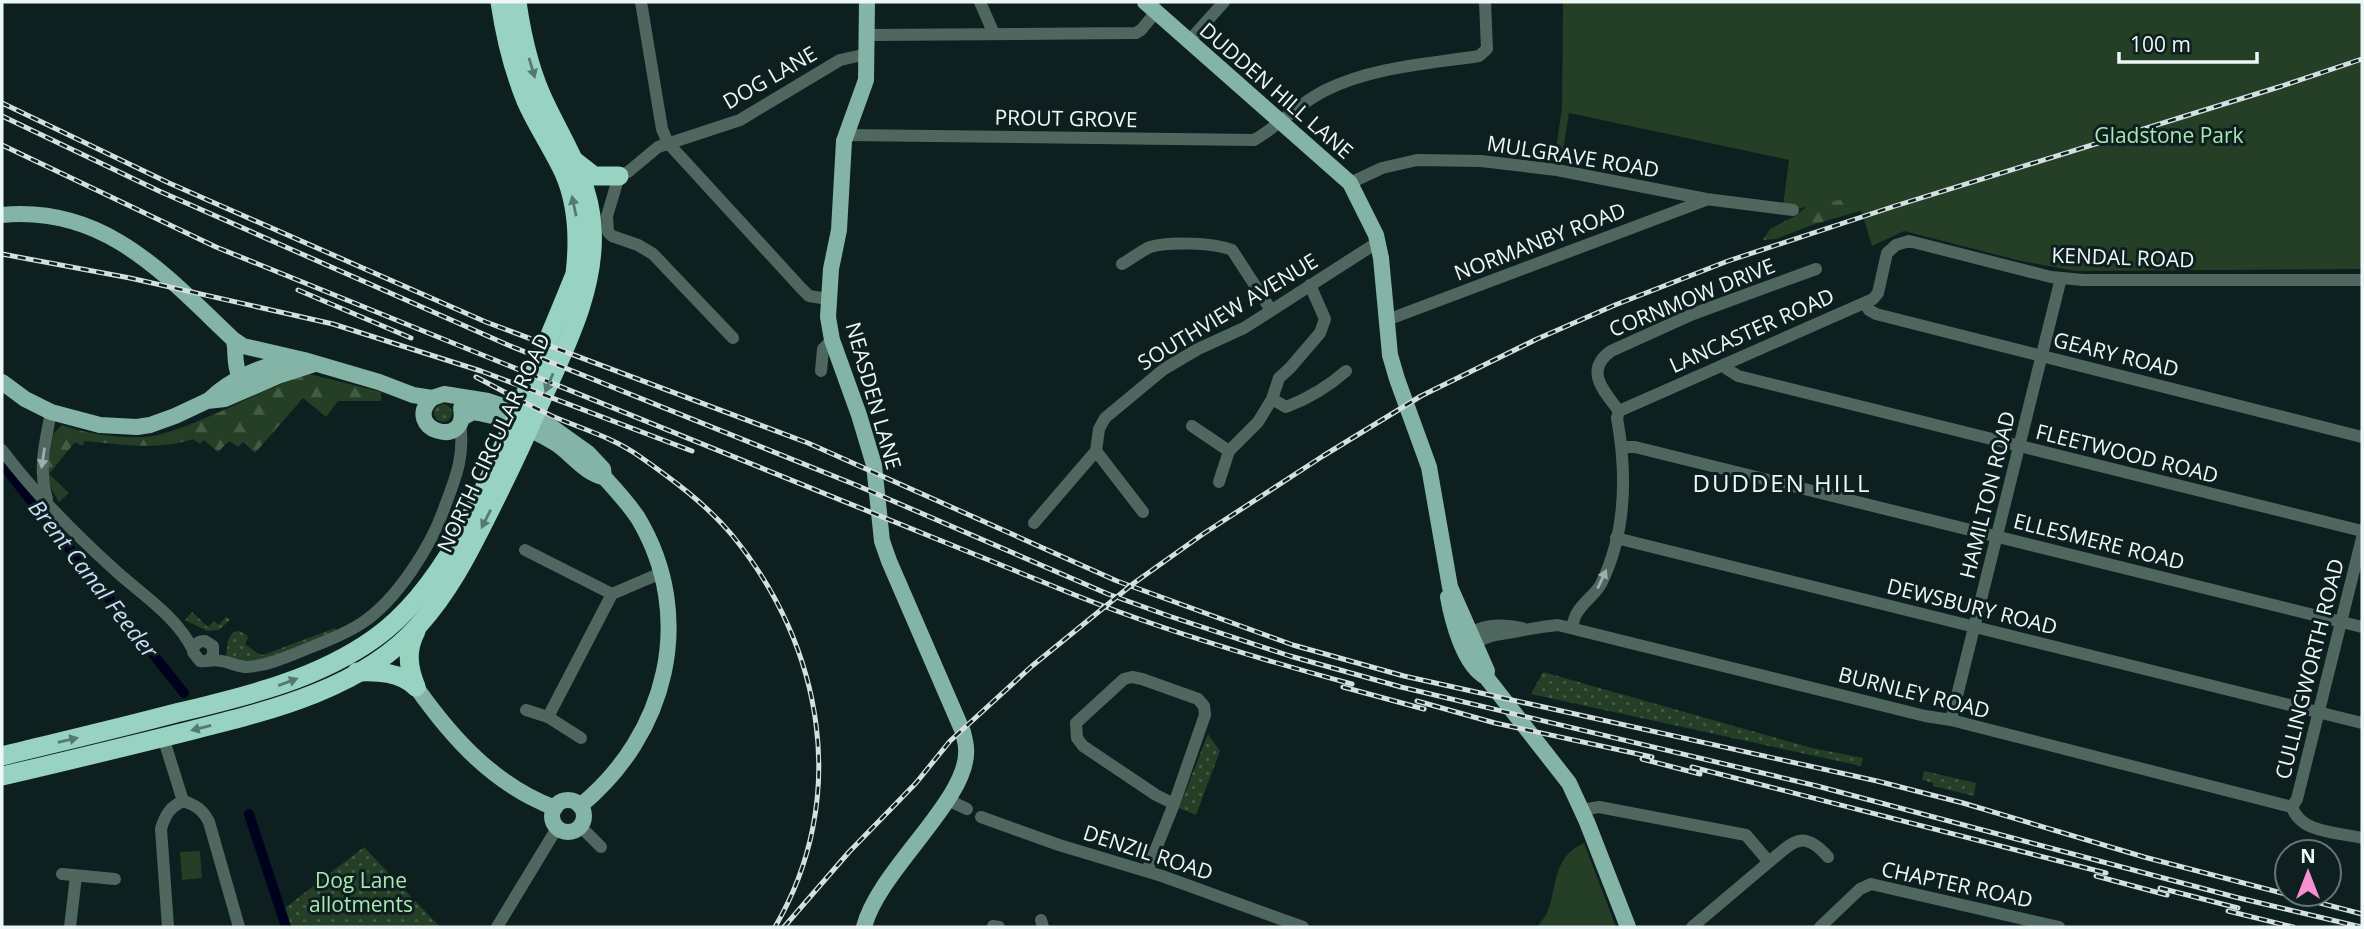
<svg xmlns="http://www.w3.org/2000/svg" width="2364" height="929" viewBox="0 0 2364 929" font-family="'Open Sans',sans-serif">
<defs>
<pattern id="grass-dots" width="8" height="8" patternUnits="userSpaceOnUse" patternTransform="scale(1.75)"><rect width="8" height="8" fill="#243f26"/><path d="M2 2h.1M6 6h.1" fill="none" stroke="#445c46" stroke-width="1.8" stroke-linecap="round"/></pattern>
<pattern id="forest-firs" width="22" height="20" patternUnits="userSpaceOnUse" patternTransform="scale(1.75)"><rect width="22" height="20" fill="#243f26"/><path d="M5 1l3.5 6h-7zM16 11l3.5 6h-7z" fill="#445c46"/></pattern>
</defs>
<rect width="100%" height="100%" fill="#0e1f20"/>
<g fill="url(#grass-dots)">
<circle cx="443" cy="413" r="9"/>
<polygon points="192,612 208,627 214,621 219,625 226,617 230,620 219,630 207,631 185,620"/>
<path d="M 335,628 L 338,632 C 316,641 270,662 247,662 C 240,662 233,659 226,656 L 228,640 L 233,632 L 239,631 L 247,635 L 248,638 L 245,644 L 257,653 L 263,655 Z"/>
<polygon points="1543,672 1812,748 1863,758 1861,766 1531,694"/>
<polygon points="1208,734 1220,751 1196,815 1179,808"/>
<polygon points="1924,771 1976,783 1974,796 1933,786 1933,783 1922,780"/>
<polygon points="364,847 440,927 291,927 285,908"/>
</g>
<g fill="url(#forest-firs)">
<polygon points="1829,189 1890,202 1812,225 1776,239 1763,240 1770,229 1795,216"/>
<path d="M 309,374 L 381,392 L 381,401 L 338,401 L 326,417 L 303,398 L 255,453 L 243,442 L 238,447 L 229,441 L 218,452 L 204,440 L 200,444 L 193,439 C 158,451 119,444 84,441 L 83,446 L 75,442 L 49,474 L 69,493 L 59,502 L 52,490 L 47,473 L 53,434 L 62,425 C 84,434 135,441 158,435 C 211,421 257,390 309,374 Z"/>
</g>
<g fill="#243f26">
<polygon points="1563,2 2362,2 2362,269 2076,271 2021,261 1904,231 1872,246 1858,200 1853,197 1792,210 1783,206 1789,160 1569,113 1561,162 1554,161 1562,108"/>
<path d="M 1584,843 L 1616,927 L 1537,927 C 1540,923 1544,918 1547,913 C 1558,887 1551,858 1584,843 Z"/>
<polygon points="200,851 202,878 182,880 180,852"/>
</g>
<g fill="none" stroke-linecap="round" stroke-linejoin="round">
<g stroke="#00021d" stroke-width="10">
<polyline points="2,464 184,693"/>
<polyline points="249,814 286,927"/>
</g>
<g stroke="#506760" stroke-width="12">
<polyline points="641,2 662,129 668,143 801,288 809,296 828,299"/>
<polyline points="980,2 994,34"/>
<polyline points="867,35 1136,33 1141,30 1156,12"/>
<polyline points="1188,42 1224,2"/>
<path d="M 846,135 L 1254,140 C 1279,126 1297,104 1326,90 C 1373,67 1427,64 1479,56 L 1487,49 L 1485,2"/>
<polyline points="1350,183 1382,168 1417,160 1481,161 1557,170 1706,199 1793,210"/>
<path d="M 1122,264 C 1131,259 1141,251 1150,247 C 1169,241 1215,243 1232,250 L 1271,310"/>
<polyline points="1865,303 1869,310 1876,314 2362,437"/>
<polyline points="1387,320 1706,200"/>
<polyline points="733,338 653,254 638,245 612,236 608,232 607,216 619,176 628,172 658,147 740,120 840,60 867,54"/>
<polyline points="1725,364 1727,369 1738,376 2362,531"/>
<polyline points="821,371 823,349 832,340"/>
<path d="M 1272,399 L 1286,407 C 1307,399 1329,386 1346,371"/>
<polyline points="1619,411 1873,299 1878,293 1887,253 1896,245 1909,241 2051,277 2083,280 2362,280"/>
<path d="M 1619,411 C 1605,392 1583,371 1611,351 L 1693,314 L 1816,269"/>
<polyline points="1192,426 1229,451"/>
<polyline points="1622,447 1635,447 2362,627"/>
<path d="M 2,450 C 35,494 76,535 117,572 C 144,596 177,617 193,650"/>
<polyline points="1096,451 1143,512"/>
<polyline points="1219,482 1229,451 1258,422 1272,399 1279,378 1290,368 1320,333 1325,319 1310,285"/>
<path d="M 47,499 C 38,467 45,444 51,412"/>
<polyline points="1034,523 1096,451 1099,429 1105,418 1164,369 1198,349 1244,328 1378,242"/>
<polyline points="1616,538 2362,723"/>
<polyline points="525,550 612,594"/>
<path d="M 1572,628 C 1573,624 1574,617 1577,613 C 1583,602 1595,595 1601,584 C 1626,533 1627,473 1617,418 L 1619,411"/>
<path d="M 1467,638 C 1477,623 1506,624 1522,628"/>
<path d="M 1467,643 C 1477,643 1485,637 1495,635 C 1516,632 1536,627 1558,625 L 1925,716 L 1951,720 L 2292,807"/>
<path d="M 209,660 L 213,655 L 213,646 L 205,641 C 198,641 193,645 193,652 L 200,661 C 207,662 213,659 221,661 C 230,662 238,667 247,667 C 266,666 287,657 304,650 C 324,642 344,635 362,623 C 397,600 432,545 445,506 C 456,477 465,455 460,423"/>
<polyline points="526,710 548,717"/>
<polyline points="1951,720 2061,278"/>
<path d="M 163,737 L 183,801 C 196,805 203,810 209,822 L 239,927"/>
<polyline points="581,738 548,717 612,594 661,573"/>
<polyline points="948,800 967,809"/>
<polyline points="2292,807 2297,799 2362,538"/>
<path d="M 2292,807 C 2301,834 2339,832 2362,838"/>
<polyline points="1582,810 1599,807 1746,835 1769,862 1692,927"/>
<polyline points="981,817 1059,845 1162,876 1303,927"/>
<polyline points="580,826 601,847"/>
<path d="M 1769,862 C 1794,841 1803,829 1828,857"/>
<polyline points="1147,871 1174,804 1205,715 1204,706 1198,699 1142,679 1132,677 1124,679 1076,723 1077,738 1083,746 1156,795 1174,804"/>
<polyline points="62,874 115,879"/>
<polyline points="1041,920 1043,927"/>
<polyline points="993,926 999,927"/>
<polyline points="70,927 76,876"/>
<path d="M 168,927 L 161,829 C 165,815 170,807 183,801"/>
<polyline points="497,927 557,828"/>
<polyline points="1820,927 1860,889 1871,884 2059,927"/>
</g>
<g stroke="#83b4a6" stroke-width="16">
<polyline points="1145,2 1350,183 1376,235 1381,258 1390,355 1397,379 1429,467 1450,587 1487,671 1486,677"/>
<path d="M 2,215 C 106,205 166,276 234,340 L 243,346 L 304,360 L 379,382 L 413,395 L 432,398 L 444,394 L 488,401 L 523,413 L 553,428 L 588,453 L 603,469 L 604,477 C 616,490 628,503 638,518 C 697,617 667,735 580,806"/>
<path d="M 234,340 C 237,356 233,361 240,378 L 250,382"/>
<polyline points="2,382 25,399 51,412 100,425 137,427 150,425 175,416 207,401 225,399 278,376 315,364"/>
<path d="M 432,398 C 400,429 469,451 461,408"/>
<path d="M 209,400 C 231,379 265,363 295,361"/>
<path d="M 462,418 L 473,412 L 479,413 C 505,418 532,429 555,443 C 571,453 585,474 604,477"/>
<path d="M 1448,597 C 1452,620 1464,666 1486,677 L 1569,783 L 1587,822 L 1628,927"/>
<path d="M 416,687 C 452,738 494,785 555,808"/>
<circle cx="568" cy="816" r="16"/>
<path d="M 864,927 C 879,869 971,798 966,748 C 966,743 964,737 963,732 L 889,561 L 882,541 L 874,465 L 859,415 L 832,340 L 828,317 L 831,269 L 839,230 L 844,141 L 866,80 L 867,2"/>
</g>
<g stroke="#98d3c1" stroke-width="19">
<polyline points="576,162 594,176 619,176"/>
<path d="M 416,631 C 406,650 408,667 416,687"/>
<path d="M 357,672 C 378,671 400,672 416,687"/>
<path d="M 2,756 C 59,742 115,729 172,714 C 242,697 315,681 375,638 C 447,586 486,486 520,407 C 538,363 557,319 575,274 C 579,240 578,205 564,173 C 553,149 537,126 526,101 C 513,69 505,36 500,2"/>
<path d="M 2,776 C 59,763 116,749 173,735 C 255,714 359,693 418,626 C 448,593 467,556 487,516 C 503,484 519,452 533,419 C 559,359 597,293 592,226 C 589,180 565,145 546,105 C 530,73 522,37 517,2"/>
</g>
<defs>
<g id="rail">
<polyline points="2,103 169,183 486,322 808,443 1117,581 1293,645 1404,676 1877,781 1963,803 2144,857 2362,914"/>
<polyline points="2,116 159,191 508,345 856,485 1108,594 1169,616 1290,656 1401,687 1817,786 2235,897 2361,927"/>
<path d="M 2,145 L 216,247 L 1075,595 C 1165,631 1259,659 1352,684"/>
<polyline points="2,254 130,278 333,324 481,371 692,451"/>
<polyline points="298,290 411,338"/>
<path d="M 476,377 C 501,390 526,404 552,416 C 582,429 612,437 639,456 C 672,479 706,504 732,535 C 824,647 850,799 775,927"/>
<polyline points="1343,687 1424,709"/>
<polyline points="1417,701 1495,723 1652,757"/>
<polyline points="1642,759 1700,774"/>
<polyline points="1692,767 2106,873"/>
<polyline points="2096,876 2167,895"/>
<polyline points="2160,888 2238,908"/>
<polyline points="2228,911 2293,927"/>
<polyline points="784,927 849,852 916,783 950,741 1032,666 1134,583 1203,534 1323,456 1421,396 1537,339 1615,305 1728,261 1895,206 2282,86 2362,59"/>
</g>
</defs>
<use href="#rail" stroke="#d4dfe0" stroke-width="5"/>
<use href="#rail" stroke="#0e1f20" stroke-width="2.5" stroke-dasharray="8" stroke-linecap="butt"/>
</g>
<defs><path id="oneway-solid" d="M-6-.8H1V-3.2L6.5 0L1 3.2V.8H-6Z" transform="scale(1.75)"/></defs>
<g fill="#537970">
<use href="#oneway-solid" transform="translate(532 68) rotate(73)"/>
<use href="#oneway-solid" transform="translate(574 206) rotate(-102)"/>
<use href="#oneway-solid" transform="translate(549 383) rotate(113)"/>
<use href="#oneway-solid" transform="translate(486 519) rotate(117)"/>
<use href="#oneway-solid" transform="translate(288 682) rotate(-20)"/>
<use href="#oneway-solid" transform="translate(201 728) rotate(166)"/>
<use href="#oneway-solid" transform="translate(68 740) rotate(-13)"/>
</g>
<g fill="#9eafac">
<use href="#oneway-solid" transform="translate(43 458) rotate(99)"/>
<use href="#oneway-solid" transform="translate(1602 579) rotate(-65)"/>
</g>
<g text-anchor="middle" stroke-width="6" stroke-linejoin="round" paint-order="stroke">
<g font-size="21" fill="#edf7f8" stroke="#0e1f20">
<text transform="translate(770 78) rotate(-30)" y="7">DOG LANE</text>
<text transform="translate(1276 91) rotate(41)" y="7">DUDDEN HILL LANE</text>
<text transform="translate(1066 119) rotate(1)" y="7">PROUT GROVE</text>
<text transform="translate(1573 157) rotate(9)" y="7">MULGRAVE ROAD</text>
<text transform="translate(1540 242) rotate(-21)" y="7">NORMANBY ROAD</text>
<text transform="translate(2123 258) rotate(2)" y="7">KENDAL ROAD</text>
<text transform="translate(1692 298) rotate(-22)" y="7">CORNMOW DRIVE</text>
<text transform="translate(1228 312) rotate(-31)" y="7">SOUTHVIEW AVENUE</text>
<text transform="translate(1752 331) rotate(-24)" y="7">LANCASTER ROAD</text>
<text transform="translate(2116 355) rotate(14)" y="7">GEARY ROAD</text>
<text transform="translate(873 396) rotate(74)" y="7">NEASDEN LANE</text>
<text transform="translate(494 443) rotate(-65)" y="7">NORTH CIRCULAR ROAD</text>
<text transform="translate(2127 454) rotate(14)" y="7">FLEETWOOD ROAD</text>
<text transform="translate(1988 495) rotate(-76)" y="7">HAMILTON ROAD</text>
<text transform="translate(2099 542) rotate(14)" y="7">ELLESMERE ROAD</text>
<text transform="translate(1972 607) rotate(14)" y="7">DEWSBURY ROAD</text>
<text transform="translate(2310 669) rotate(-76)" y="7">CULLINGWORTH ROAD</text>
<text transform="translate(1914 693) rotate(14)" y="7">BURNLEY ROAD</text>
<text transform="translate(1148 853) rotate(18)" y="7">DENZIL ROAD</text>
<text transform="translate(1957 885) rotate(12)" y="7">CHAPTER ROAD</text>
</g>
<g font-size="21" fill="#ace6b0" stroke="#0e1f20">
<text x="2169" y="143">Gladstone Park</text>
<text x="361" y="888">Dog Lane<tspan x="361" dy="24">allotments</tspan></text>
</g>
<g font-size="23" font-style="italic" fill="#ccdcf5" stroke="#0e1f20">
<text transform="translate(93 579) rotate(52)" y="8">Brent Canal Feeder</text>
</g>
<g font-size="24" letter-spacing="2" fill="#edf7f8" stroke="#0e1f20">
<text x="1782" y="492">DUDDEN HILL</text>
</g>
</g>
<rect width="2364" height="929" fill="none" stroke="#edf7f8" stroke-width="7"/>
<g transform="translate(2308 873)"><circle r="33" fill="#0e1f20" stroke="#677576" stroke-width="2"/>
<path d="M0-5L12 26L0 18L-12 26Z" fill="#f690d0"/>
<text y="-10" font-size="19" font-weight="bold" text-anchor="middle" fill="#edf7f8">N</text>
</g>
<path d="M2119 52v10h138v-10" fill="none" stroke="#edf7f8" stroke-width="3.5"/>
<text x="2130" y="52" font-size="21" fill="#edf7f8" stroke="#0e1f20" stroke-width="5" paint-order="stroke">100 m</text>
</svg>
